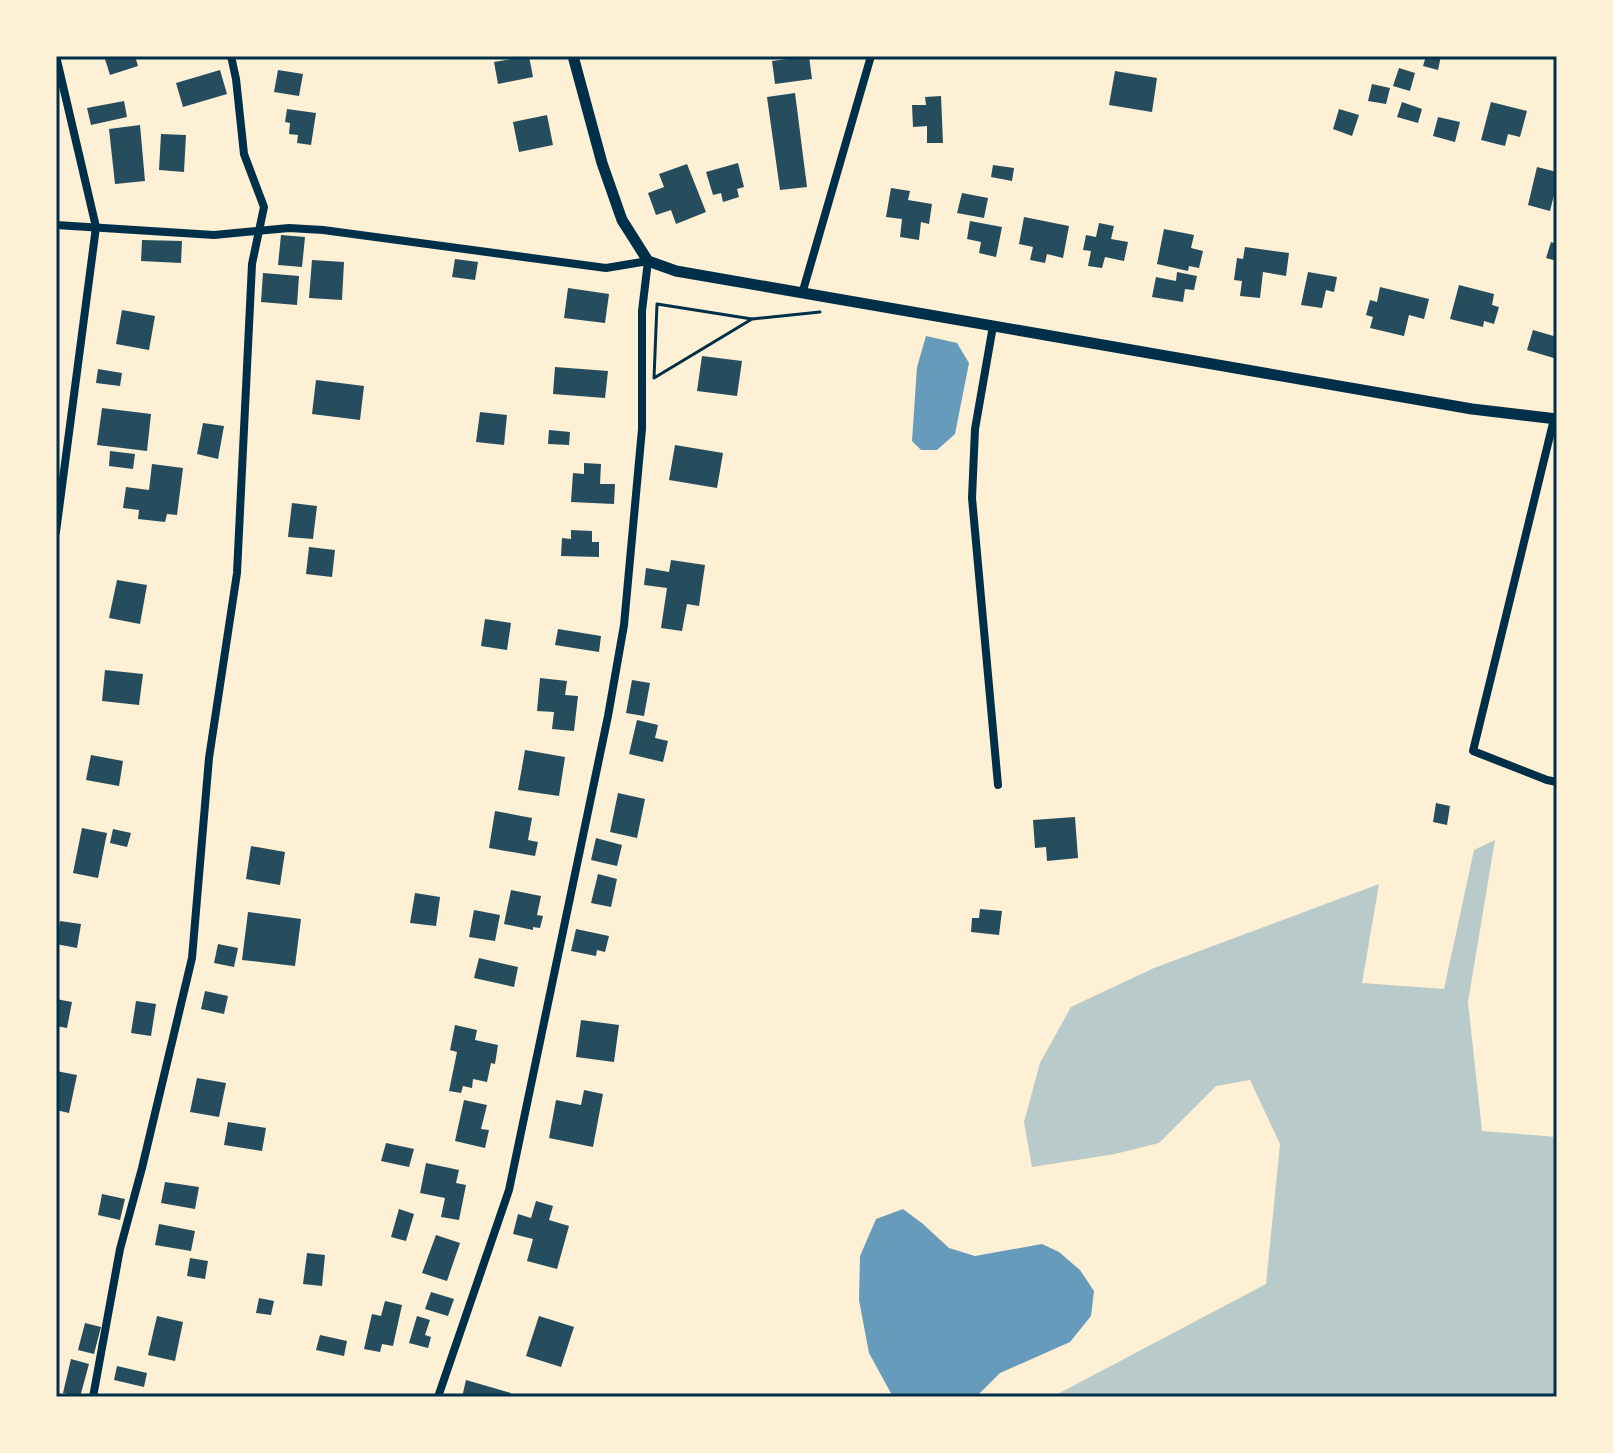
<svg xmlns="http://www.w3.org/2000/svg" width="1613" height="1453" viewBox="0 0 1613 1453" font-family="'Sofia Sans Condensed',sans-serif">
<rect width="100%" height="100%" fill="#fdf0d5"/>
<polygon fill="#b9caca" points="1495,840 1468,1002 1482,1131 1557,1137 1557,1397 1052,1397 1266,1284 1280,1144 1250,1080 1216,1086 1159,1143 1115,1154 1032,1167 1024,1122 1040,1063 1071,1007 1154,968 1379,884 1362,983 1444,989 1474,850"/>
<g fill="#669bbc">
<polygon points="926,336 957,343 969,363 955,434 937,450 921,450 912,441 917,367"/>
<polygon points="903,1209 923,1224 949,1248 975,1256 1042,1244 1059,1252 1080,1270 1094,1291 1091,1316 1070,1342 1000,1373 976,1397 893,1397 869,1353 859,1300 860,1256 876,1219"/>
</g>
<g fill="#264d5e">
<polygon points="104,56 135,56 138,66 110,75"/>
<polygon points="529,56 533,77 498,84 494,62"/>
<polygon points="809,56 812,79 775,84 772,61"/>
<polygon points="1426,56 1441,56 1438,70 1423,66"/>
<polygon points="1399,68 1415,73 1410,91 1393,86"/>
<polygon points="220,70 227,94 183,107 176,83"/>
<polygon points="278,70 303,74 299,96 274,92"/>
<polygon points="1115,71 1157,78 1152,112 1109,105"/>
<polygon points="1372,84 1390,88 1386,104 1368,101"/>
<polygon points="795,93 807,187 780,190 767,97"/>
<polygon points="941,96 943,143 927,143 927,126 913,127 912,105 926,105 925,97"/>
<polygon points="124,101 127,117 91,125 87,108"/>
<polygon points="1402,102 1422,109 1418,123 1397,117"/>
<polygon points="1491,102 1527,111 1520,137 1508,134 1505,146 1481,140"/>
<polygon points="287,109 316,113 311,145 297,143 298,135 289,134 290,123 285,122"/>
<polygon points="1339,109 1359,115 1352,136 1333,129"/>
<polygon points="547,115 553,145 519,152 513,122"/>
<polygon points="1438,117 1460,122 1455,142 1433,136"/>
<polygon points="140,125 145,181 115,184 109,129"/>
<polygon points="161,134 186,135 184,172 159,170"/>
<polygon points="738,163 744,187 737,189 739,197 723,202 721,193 713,195 706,172"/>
<polygon points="687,164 706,212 676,224 671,210 656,215 648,193 664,187 659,174"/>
<polygon points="993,165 1014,168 1012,181 991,177"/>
<polygon points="1537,167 1557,172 1557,183 1550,211 1528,205"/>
<polygon points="891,188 910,191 908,200 932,204 929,224 921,222 919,240 900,237 902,219 886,217"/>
<polygon points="962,193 988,198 984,218 957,213"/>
<polygon points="1024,217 1069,226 1063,258 1047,254 1045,263 1030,260 1033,247 1019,244"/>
<polygon points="970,221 1002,227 996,257 979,253 981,242 967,239"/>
<polygon points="1099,223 1114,226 1111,239 1128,242 1124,261 1105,257 1102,268 1088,266 1091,251 1083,250 1086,235 1096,237"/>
<polygon points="1164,229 1194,235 1191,248 1203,251 1199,268 1189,266 1188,271 1157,264"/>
<polygon points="281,235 305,237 302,267 278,265"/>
<polygon points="142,240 182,241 181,263 141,261"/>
<polygon points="1551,242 1557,244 1557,261 1546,258"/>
<polygon points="1245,247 1289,253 1286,276 1263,272 1260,298 1240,296 1242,281 1234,280 1237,258 1243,259"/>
<polygon points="455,259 478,262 475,280 452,277"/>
<polygon points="312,260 344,262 342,300 309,298"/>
<polygon points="1177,272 1197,276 1194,290 1185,289 1183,302 1152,297 1156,277 1176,281"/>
<polygon points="1308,272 1337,277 1334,292 1326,290 1322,308 1301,305"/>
<polygon points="263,273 299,276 297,305 261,302"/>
<polygon points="1459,285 1494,294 1492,305 1499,307 1494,324 1484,321 1483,327 1450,319"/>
<polygon points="1380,287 1429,299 1424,319 1409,315 1404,336 1370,328 1373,317 1366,315 1370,300 1377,302"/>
<polygon points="568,288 609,294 605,323 564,318"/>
<polygon points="122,310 155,316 149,350 116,344"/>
<polygon points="1533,330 1557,337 1557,359 1527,350"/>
<polygon points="702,356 742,361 737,396 697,391"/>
<polygon points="555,367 608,371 605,398 553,394"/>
<polygon points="98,369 122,373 120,386 96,383"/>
<polygon points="316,380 364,386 360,420 312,414"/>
<polygon points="102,408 151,414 147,451 97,445"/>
<polygon points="480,412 507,415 504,445 476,442"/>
<polygon points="203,423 224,426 218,459 197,454"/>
<polygon points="549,430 570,432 569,445 548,444"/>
<polygon points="675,445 723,453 717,488 669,480"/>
<polygon points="110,451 135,454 133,469 109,466"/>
<polygon points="584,463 601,464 600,484 615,484 614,504 571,502 573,473 584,474"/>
<polygon points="152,464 183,468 177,515 167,514 165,522 138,519 139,510 123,508 126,487 149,490"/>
<polygon points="292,503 317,506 313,539 288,537"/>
<polygon points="571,530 592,531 592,542 599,542 599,557 561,556 562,538 571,539"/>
<polygon points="309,547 335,550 332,577 306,574"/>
<polygon points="671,560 705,565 699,606 687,604 682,631 661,628 667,588 644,585 646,568 669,572"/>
<polygon points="117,580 147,585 140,624 109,618"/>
<polygon points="485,619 511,623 507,650 481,646"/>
<polygon points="558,629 601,636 599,652 555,645"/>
<polygon points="105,670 143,674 139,705 102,701"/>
<polygon points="540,678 567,681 565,695 578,696 574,731 552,729 554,712 537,711"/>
<polygon points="632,680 650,683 644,716 626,713"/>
<polygon points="637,720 658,725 655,738 668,741 663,762 629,754"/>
<polygon points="525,750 565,757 559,796 518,790"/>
<polygon points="91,755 123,761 119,786 86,780"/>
<polygon points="618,793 645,799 637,838 610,832"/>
<polygon points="1436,803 1450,806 1447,825 1433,822"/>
<polygon points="495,811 532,818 528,840 538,842 535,856 489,848"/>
<polygon points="1075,817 1078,858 1047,861 1046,847 1035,848 1033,820"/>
<polygon points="82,828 107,833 98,878 73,873"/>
<polygon points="113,829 131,833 127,847 110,843"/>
<polygon points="596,838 622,845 617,866 591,860"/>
<polygon points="251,846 285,852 280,885 246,879"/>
<polygon points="598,874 617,879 611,907 591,903"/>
<polygon points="511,890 541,896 537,915 543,916 540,928 533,927 533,930 504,924"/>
<polygon points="415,893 440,897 436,926 410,923"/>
<polygon points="980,909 1002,911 999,935 971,932 972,918 979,918"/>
<polygon points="474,910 500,915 495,941 469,937"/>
<polygon points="248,912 301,919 295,966 242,960"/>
<polygon points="60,921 81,924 77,948 56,944"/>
<polygon points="576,929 609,936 605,952 597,950 596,956 571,951"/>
<polygon points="218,944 238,948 234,967 214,963"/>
<polygon points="479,958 518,967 514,987 474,978"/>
<polygon points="205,991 228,996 224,1014 201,1009"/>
<polygon points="56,999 72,1002 67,1028 56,1026"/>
<polygon points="136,1001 156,1004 151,1036 131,1033"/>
<polygon points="581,1020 619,1025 614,1062 576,1057"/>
<polygon points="455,1025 477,1030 475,1040 498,1045 495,1064 491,1063 487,1082 473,1079 472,1088 463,1086 461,1093 449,1091 457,1052 450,1050"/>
<polygon points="56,1071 77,1075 69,1113 56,1110"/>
<polygon points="197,1078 226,1083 219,1117 190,1112"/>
<polygon points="584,1090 603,1094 593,1147 549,1138 556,1100 581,1105"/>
<polygon points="464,1100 487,1105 481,1129 489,1130 485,1148 455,1141"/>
<polygon points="228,1122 266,1128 262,1151 224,1145"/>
<polygon points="386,1143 414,1149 409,1167 381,1161"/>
<polygon points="426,1163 459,1170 456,1183 466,1185 459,1220 441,1217 445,1198 420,1193"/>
<polygon points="165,1182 199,1187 195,1209 161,1203"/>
<polygon points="102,1194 125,1199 120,1220 98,1215"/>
<polygon points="536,1201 553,1206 549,1220 569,1226 557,1269 527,1261 533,1239 513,1234 518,1214 531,1218"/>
<polygon points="399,1209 414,1214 406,1241 391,1237"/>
<polygon points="159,1224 195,1231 191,1251 155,1245"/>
<polygon points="436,1235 460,1243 447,1281 422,1273"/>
<polygon points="307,1253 325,1255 322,1286 303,1284"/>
<polygon points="190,1258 208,1261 205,1279 187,1276"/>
<polygon points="431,1292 454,1299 448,1316 425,1309"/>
<polygon points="259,1298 274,1301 271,1315 256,1313"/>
<polygon points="385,1301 402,1305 393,1346 382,1344 380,1352 364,1349 372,1314 381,1316"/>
<polygon points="157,1316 183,1322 175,1361 148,1355"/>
<polygon points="417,1316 430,1320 425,1335 431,1337 428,1348 409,1343"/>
<polygon points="539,1316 574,1327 561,1367 526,1356"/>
<polygon points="85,1323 101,1327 94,1354 78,1350"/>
<polygon points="320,1335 347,1341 344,1356 316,1350"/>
<polygon points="71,1359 89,1364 80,1397 63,1393"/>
<polygon points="117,1366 147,1373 144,1387 114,1380"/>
<polygon points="466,1380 511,1393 510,1397 462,1397"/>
</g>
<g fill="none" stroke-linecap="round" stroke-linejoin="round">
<g stroke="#003049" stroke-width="3">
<polygon points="657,304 752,319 654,378"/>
<polyline points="752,319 820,312"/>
</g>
<g stroke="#003049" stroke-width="8">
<polyline points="56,225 214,235 289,228 323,230 606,268 648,261 642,311 642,429 624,625 608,716 509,1190 438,1397"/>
<polyline points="802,294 871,56"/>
<polyline points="993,326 975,429 972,498 998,785"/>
<polyline points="1554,419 1473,751 1547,780 1557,782"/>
<polyline points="56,532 96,227 56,56"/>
<polyline points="93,1397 120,1249 142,1168 192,958 209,758 237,573 252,264 264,207 244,154 236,79 231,56"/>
</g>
<polyline stroke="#003049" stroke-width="11" points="573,56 602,163 622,220 648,261 676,271 1472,409 1557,419"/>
</g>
<rect width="1613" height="1453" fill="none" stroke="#fdf0d5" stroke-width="116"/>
<rect x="58" y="58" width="1497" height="1337" fill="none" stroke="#003049" stroke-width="3"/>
</svg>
